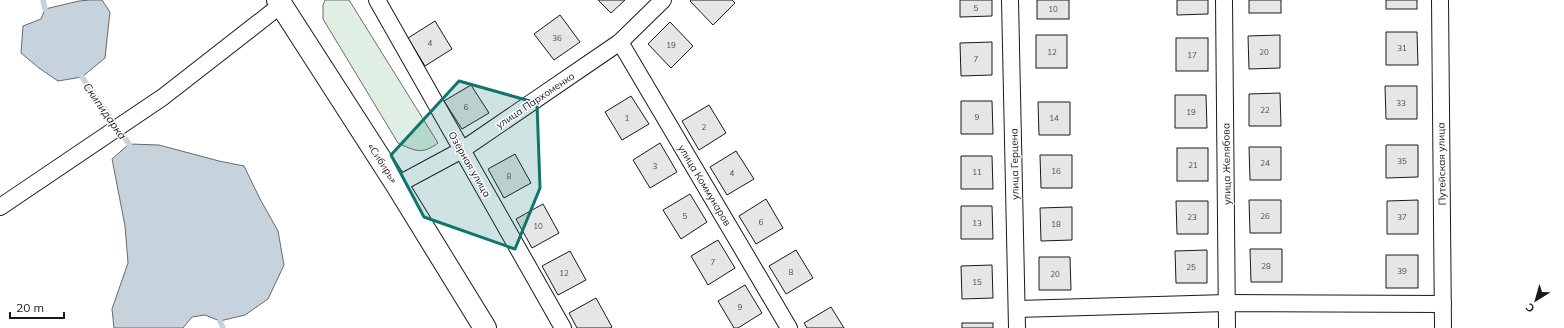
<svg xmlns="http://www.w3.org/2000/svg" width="1564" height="328" viewBox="0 0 1564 328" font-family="Mulish,sans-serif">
<rect width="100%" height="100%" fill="#fff"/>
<path fill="#e0efe3" stroke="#6a6a6a" d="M 325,0 L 349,0 L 438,143 C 422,155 415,151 398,143 L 323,19 L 323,5 Z"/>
<g fill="#c6d2dc" stroke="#6a6a6a">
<polygon points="90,0 102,0 110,12 105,58 82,77 58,81 39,68 21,53 23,26 41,19 45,9 79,1"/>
<polygon points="129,144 159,145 219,161 244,166 260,199 278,231 284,265 268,299 245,315 220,321 205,315 192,317 183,328 114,328 112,309 128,263 125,226 112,159"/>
</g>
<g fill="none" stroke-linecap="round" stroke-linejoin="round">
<g stroke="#c6d2dc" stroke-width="5.5">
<polyline points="43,0 45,9"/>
<polyline points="82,77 129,144"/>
<polyline points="220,321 223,328"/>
</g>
</g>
<g fill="#e6e6e6" stroke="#1a1a1a">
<polygon points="598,0 625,0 611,13"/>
<polygon points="691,0 732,0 735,3 713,25 690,1"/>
<polygon points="960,0 992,0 992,16 960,17"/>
<rect x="1037" y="0" width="32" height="19"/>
<polygon points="1177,0 1208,0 1208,14 1177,15"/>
<rect x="1249" y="0" width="32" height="13"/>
<rect x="1386" y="0" width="31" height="9"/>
<polygon points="560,15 580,42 554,60 534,34"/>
<polygon points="435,21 452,49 425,66 408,38"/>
<polygon points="670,22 693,46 671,68 648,44"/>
<polygon points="1386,32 1417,32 1418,65 1386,65"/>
<rect x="1036" y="35" width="31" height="33"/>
<polygon points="1280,35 1280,68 1249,69 1248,36"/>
<rect x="1176" y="38" width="32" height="33"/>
<polygon points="992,42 992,75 961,76 960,43"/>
<polygon points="471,85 489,113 462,129 444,101"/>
<polygon points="1385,86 1417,86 1417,119 1386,119"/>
<polygon points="1280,93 1281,126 1249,126 1249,94"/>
<polygon points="1175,95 1206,95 1207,128 1175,128"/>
<polygon points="631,96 649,124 622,140 605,112"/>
<polygon points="961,101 992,101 993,134 961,134"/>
<polygon points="1038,102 1070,102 1070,135 1039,135"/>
<polygon points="709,105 726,133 699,150 682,121"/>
<polygon points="660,143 677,172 650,188 633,160"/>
<polygon points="1386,145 1418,145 1418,177 1386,178"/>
<polygon points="1249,147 1281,147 1281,180 1250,180"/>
<rect x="1177" y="148" width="31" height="33"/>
<polygon points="736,151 754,179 727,195 710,167"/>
<polygon points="515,154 531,183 504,198 488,169"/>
<polygon points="1040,155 1072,155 1072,188 1041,188"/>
<polygon points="961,156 992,156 993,189 961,189"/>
<polygon points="690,194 707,222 681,239 663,210"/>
<polygon points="766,199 783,228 756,244 739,216"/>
<polygon points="1249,200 1281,200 1281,233 1250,233"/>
<polygon points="1418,200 1418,234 1387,234 1387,201"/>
<polygon points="1176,201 1208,201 1208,234 1177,234"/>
<polygon points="543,204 559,233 532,248 516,219"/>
<polygon points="961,206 992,206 993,239 961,239"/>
<polygon points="1072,207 1072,240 1041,241 1040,208"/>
<polygon points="718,240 735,268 708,285 691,256"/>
<polygon points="1250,249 1282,249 1282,282 1251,282"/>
<polygon points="796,250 813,278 786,294 769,266"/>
<polygon points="1207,250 1207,283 1176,283 1175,251"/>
<polygon points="570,251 586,280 558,295 542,266"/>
<rect x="1386" y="255" width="32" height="33"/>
<polygon points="1039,257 1070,257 1071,290 1039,290"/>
<polygon points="992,265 993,298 962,299 961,266"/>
<polygon points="745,285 762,313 738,328 734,328 718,301"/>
<polygon points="596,298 612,327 610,328 577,328 569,313"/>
<polygon points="831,307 844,328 807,328 804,323"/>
<rect x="962" y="323" width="31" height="5"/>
</g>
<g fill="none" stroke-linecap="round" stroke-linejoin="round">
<defs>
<g id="street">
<polyline points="377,0 563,328"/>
<polyline points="1010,0 1017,328"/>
<polyline points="1224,0 1227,328"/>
<polyline points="1440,0 1443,328"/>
<polyline points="620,42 789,328"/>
<polyline points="397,185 462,150 620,42 663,0"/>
<polyline points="0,207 163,97 281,5"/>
<polyline points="1017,309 1227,303 1443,304"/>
</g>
<polyline id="primary" points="278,0 397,185 485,328"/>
</defs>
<use href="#street" stroke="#1a1a1a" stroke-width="18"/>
<use href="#primary" stroke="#1a1a1a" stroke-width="24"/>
<use href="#street" stroke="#fff" stroke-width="16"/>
<use href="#primary" stroke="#fff" stroke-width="22"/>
</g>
<path fill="#0f766e" fill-opacity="0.2" stroke="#0f766e" stroke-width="3" stroke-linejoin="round" d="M 459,81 L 537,103 L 540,188 L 515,249 L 424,217 L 391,155 Z"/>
<g text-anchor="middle" stroke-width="3" stroke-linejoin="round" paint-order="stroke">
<g font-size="8" fill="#4d4d4d">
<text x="976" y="11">5</text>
<text x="1053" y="12">10</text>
<text x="557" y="41">36</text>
<text x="430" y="46">4</text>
<text x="671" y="48">19</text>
<text x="1402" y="51">31</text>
<text x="1052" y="55">12</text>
<text x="1264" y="55">20</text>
<text x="1192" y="58">17</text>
<text x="976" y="62">7</text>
<text x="1401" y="106">33</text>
<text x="466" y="110">6</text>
<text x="1265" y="113">22</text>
<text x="1191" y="115">19</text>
<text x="977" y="120">9</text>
<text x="627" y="121">1</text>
<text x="1054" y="121">14</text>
<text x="704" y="130">2</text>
<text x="1402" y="164">35</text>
<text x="1265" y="166">24</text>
<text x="1193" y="168">21</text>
<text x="655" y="169">3</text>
<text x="1056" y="174">16</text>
<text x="977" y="175">11</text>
<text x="732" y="176">4</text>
<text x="509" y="179">8</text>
<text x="685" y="219">5</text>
<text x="1265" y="219">26</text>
<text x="1192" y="220">23</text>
<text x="1402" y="220">37</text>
<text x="761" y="225">6</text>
<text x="977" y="226">13</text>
<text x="1056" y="227">18</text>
<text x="538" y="229">10</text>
<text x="713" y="265">7</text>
<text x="1266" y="269">28</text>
<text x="1191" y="270">25</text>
<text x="1402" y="274">39</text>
<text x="791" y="275">8</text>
<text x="564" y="276">12</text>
<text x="1055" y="277">20</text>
<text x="977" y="285">15</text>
<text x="740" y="310">9</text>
</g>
<g font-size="10" fill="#1a1a1a" stroke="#fff">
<text transform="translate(535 100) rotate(-34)" y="4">улица Пархоменко</text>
<text transform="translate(383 163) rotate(57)" y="4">«Сибирь»</text>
<text transform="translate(470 164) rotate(60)" y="4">Озёрная улица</text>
<text transform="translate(1014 164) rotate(-91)" y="4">улица Герцена</text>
<text transform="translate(1226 164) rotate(-91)" y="4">улица Желябова</text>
<text transform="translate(1441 164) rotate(-91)" y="4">Путейская улица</text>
<text transform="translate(705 185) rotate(59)" y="4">улица Коммунаров</text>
</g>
<g font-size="11" font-style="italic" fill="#1a1a1a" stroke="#fff">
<text transform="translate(105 111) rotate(55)" y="4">Скипидарка</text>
</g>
</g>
<g transform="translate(1536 300) rotate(217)" stroke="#ffffff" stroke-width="3" paint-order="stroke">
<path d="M0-3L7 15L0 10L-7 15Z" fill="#1a1a1a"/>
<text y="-6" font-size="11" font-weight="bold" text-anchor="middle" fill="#1a1a1a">С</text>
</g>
<path d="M10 312v6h54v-6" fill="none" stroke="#1a1a1a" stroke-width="2"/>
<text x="16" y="312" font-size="12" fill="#1a1a1a" stroke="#ffffff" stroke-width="3" paint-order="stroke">20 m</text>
</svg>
